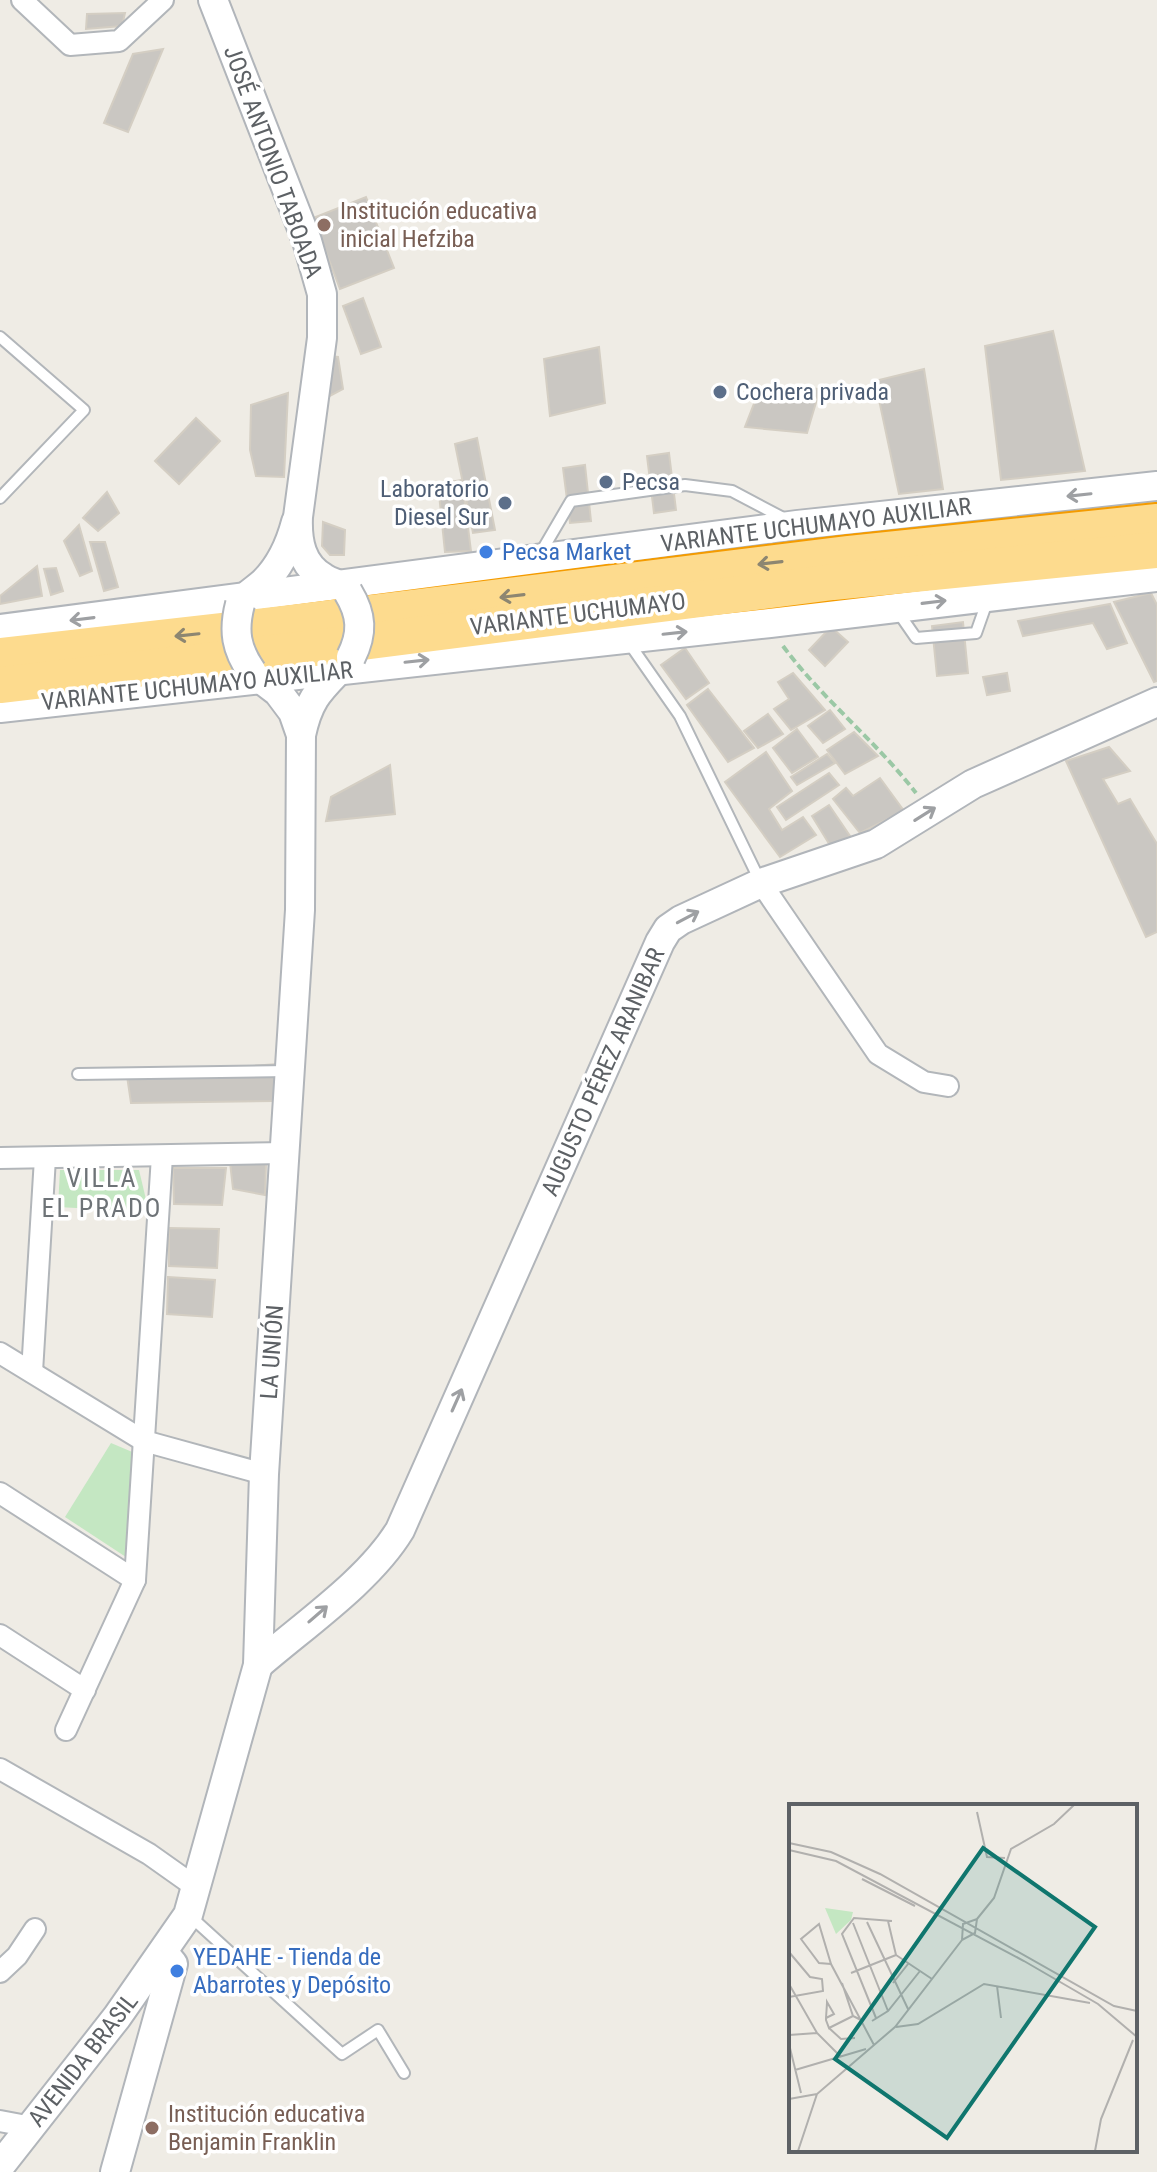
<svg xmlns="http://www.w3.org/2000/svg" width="1157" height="2172" viewBox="0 0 1157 2172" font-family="'Roboto Condensed',sans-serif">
<rect width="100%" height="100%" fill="#efece5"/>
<g fill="#c4e7c2">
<polygon points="60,1170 139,1170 149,1212 58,1207"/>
<polygon points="111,1443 137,1454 129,1559 65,1517"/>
</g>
<g fill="#cac7c2" stroke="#d4cec3" stroke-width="2">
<polygon points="125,13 122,26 86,29 87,14"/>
<polygon points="163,49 128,132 104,123 133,54"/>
<polygon points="366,197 394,268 340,289 313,218"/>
<polygon points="363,298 381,347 361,354 343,306"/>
<polygon points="1053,331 1085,471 1001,480 985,346"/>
<polygon points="599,347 605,403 550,416 544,359"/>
<polygon points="330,356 338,357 343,389 326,398"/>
<polygon points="924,369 943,489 899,494 875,381"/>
<polygon points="799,388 820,389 807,433 745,427 757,396"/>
<polygon points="288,393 284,477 256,476 250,450 251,405"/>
<polygon points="196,418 220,441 179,484 155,461"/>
<polygon points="477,438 495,530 473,533 455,444"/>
<polygon points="669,453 676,510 654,513 647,456"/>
<polygon points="585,465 591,521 570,523 563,468"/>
<polygon points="462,480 471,551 445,552 438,484"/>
<polygon points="107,492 119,513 98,531 83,518"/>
<polygon points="323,522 345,530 344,555 330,555 322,546"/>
<polygon points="79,525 92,571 80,576 64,541"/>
<polygon points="90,542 105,542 118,587 104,591"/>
<polygon points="37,566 42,596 0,604 0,596"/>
<polygon points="56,568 63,591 51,595 44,569"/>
<polygon points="1151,593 1157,605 1157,681 1154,682 1114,602"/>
<polygon points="1110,604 1127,643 1107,649 1093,623 1023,636 1018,621"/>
<polygon points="963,622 968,673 937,676 932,626"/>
<polygon points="831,627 848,642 825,666 809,650"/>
<polygon points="685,648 709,683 686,699 661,665"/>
<polygon points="793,673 825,710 791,730 774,709 789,699 778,682"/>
<polygon points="1007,673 1010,691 987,695 983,677"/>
<polygon points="708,689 754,748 728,762 687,705"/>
<polygon points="830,710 845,729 823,743 808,726"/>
<polygon points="768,714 783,734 758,748 744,731"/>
<polygon points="797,729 818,757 792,773 773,748"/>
<polygon points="854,732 878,756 845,774 827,750"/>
<polygon points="1109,747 1130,771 1103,779 1118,804 1130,799 1157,844 1157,932 1146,937 1066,761"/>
<polygon points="766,752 792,791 769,809 782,830 803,817 816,835 780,857 725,782"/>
<polygon points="827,754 835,763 797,785 791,777"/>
<polygon points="390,765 395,814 326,821 331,797"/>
<polygon points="829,773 839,785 786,820 777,807"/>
<polygon points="880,778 904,811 860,833 833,799 846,788 853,796"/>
<polygon points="829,805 850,836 831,847 812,816"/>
<polygon points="277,1064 274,1101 131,1103 127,1076"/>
<polygon points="230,1162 266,1164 265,1195 233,1189"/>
<polygon points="173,1168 226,1168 222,1205 174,1204"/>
<polygon points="169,1228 219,1229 217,1268 169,1266"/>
<polygon points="168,1277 215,1280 212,1317 167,1314"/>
</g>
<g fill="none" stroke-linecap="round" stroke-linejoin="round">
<defs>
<g id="lane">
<polyline points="0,337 84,410 0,498"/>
<polyline points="540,554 571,501 685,485 732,491 785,519"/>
<polyline points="898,612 916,638 976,633 988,599"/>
<polyline points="629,643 680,716 760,881"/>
<polyline points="78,1074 288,1071"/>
<polyline points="190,1916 342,2054 378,2030 404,2073"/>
</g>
<g id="street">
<polyline points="22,0 70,45 119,41 163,0"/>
<polyline points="761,883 878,1054 924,1082 948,1086"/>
<polyline points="0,1158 286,1153"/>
<polyline points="0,1353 144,1441 264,1474"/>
<polyline points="32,1372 45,1158"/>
<polyline points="0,1493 135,1580"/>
<polyline points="0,1635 85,1690"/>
<polyline points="66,1730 135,1580 162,1156"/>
<polyline points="0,1769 149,1854 197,1888"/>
<polyline points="0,1972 17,1956 35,1929"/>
<polyline points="0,2121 32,2127"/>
</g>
<g id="secondary">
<path d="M 213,0 L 307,241 L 322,294 L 322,338 L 298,517 C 297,541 301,565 324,578 C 332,583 340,584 347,590"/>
<path d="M 242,601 C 248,594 255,590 262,584 C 280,567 290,545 296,522"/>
<polyline points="0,629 797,525 1157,486"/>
<polyline points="252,672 278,692 293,712 301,735"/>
<polyline points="0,708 770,623 1157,577"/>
<path d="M 258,1665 C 304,1625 369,1581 400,1530 L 660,942 L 668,929 L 681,920 L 761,883 L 876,844 L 973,784 L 1157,702"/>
<path d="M 0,2166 L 117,2017 L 188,1915 L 258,1665 L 264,1474 L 300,910 L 301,735 C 310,693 323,688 351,657"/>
<polyline points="115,2172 173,1964 164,1953"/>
</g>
<g id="highway">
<polyline points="0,656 292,623 847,554 1157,522"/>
<polyline points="0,685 298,650 833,582 1157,550"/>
</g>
</defs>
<use href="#lane" stroke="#b2b6ba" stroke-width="14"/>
<use href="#street" stroke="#b2b6ba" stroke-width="24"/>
<use href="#secondary" stroke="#b1b5ba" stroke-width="32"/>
<use href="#highway" stroke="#f49b00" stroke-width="40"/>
<path stroke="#9bc8a5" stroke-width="4" stroke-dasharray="8 4" stroke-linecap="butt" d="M 783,646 C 822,699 875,740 916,793"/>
<use href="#lane" stroke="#fff" stroke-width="10"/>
<use href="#street" stroke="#fff" stroke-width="20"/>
<use href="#secondary" stroke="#fff" stroke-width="28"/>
<use href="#highway" stroke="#fddb8e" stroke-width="36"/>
<defs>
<g id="secondary-bridge">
<path d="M 348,592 C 362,615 363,633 351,657"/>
<path d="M 240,604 C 233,631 236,649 252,672"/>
</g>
</defs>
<use href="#secondary-bridge" stroke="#b1b5ba" stroke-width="32" stroke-linecap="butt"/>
<use href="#secondary-bridge" stroke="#fff" stroke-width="28"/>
</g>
<defs><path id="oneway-shaft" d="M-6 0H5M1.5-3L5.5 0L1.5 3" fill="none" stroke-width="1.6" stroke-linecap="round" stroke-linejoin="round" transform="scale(2)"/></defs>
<g stroke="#9ea0a3">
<use href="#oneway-shaft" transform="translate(1079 495) rotate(174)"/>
<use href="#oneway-shaft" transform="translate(934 602) rotate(-7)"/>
<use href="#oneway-shaft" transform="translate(82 619) rotate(173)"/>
<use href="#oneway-shaft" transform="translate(675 633) rotate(-6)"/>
<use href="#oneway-shaft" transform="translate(417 661) rotate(-6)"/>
<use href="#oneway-shaft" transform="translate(925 814) rotate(-32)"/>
<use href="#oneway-shaft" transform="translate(688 917) rotate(-28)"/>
<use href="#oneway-shaft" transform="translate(457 1400) rotate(-66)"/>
<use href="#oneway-shaft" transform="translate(318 1614) rotate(-41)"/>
</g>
<g stroke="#8d8671">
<use href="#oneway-shaft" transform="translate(770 563) rotate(173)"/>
<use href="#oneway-shaft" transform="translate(512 596) rotate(173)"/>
<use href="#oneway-shaft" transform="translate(187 635) rotate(174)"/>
</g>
<g fill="#8d6e63" stroke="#fff" stroke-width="3">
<circle cx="324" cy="225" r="8"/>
<circle cx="152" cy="2128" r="8"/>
</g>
<g fill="#5c6f8a" stroke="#fff" stroke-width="3">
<circle cx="720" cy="392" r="8"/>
<circle cx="606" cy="482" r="8"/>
<circle cx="505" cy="503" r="8"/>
</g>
<g fill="#3f7fe0" stroke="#fff" stroke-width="3">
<circle cx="486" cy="552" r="8"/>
<circle cx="177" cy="1971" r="8"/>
</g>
<g text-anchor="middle" stroke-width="7" stroke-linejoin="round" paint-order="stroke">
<g font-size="24" fill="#5d6165" stroke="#fff">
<text transform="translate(273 162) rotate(70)" y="8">JOSÉ ANTONIO TABOADA</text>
<text transform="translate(816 525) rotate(-7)" y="8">VARIANTE UCHUMAYO AUXILIAR</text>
<text transform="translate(578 614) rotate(-7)" y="8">VARIANTE UCHUMAYO</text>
<text transform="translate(197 686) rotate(-6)" y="8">VARIANTE UCHUMAYO AUXILIAR</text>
<text transform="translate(603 1072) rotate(-66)" y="8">AUGUSTO PÉREZ ARANIBAR</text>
<text transform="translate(272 1352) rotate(-86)" y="8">LA UNIÓN</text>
<text transform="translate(83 2060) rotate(-52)" y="8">AVENIDA BRASIL</text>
</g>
<g font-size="24" fill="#785e54" stroke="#fff" text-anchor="start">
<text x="340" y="219">Institución educativa<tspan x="340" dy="28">inicial Hefziba</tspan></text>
<text x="168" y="2122">Institución educativa<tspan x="168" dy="28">Benjamin Franklin</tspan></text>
</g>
<g font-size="24" fill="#4e5e75" stroke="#fff" text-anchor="start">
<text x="736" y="400">Cochera privada</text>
<text x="622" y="490">Pecsa</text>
<text x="489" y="497" text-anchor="end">Laboratorio<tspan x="489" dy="28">Diesel Sur</tspan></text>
</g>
<g font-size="24" fill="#366cbe" stroke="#fff" text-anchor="start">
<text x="502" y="560">Pecsa Market</text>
<text x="193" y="1965">YEDAHE - Tienda de<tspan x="193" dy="28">Abarrotes y Depósito</tspan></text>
</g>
<g font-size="26" letter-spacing="2" fill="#6e7377" stroke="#fff">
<text x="102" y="1187">VILLA<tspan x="102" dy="30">EL PRADO</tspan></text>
</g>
</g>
<g transform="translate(789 1804)">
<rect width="348" height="348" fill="#efece5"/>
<path d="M 36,104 L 64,108 L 62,116 L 47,130 Z" fill="#c4e7c2"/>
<path fill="none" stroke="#b1b0ae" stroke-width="2" d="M 188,8 L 198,53 L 216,54M 0,39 L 42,48 L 91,70 L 325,202 L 348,207M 0,46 L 47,57 L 235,157 L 309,200 L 348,233M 73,75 L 126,102M 188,115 L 186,129 L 173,136 L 174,120 ZM 188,115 L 205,94 L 222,45 L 265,20 L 285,1M 99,117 L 107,151 L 143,175M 78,118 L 119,205M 64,119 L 99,207M 0,148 L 21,173 L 33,175 L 34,187 L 0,193M 42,160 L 30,159 L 12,135 L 30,120 L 42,160 L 85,241M 62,169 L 107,151M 53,179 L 64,212 L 74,217M 104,179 L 119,160M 0,180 L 28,229 L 52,253M 208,182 L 212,214M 37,214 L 45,210 L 38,198 L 38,199 L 37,214 L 37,216 L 40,224 L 64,212M 87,214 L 53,130 L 65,114 L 103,117M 83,217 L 99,207 L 131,167M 107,223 L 129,220 L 195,180 L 301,199M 40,224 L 52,235 L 66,234M 0,231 L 28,229M 0,240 L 12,289M 6,266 L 77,245M 0,295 L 28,290M 9,347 L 28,290 L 106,223 L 173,136M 306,347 L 312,315 L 344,236"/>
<path fill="#0f766e" fill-opacity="0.15" stroke="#0f766e" stroke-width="4" d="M 194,44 L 306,123 L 158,334 L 46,255 Z"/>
<rect width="348" height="348" fill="none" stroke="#5d6165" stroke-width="4"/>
</g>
</svg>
